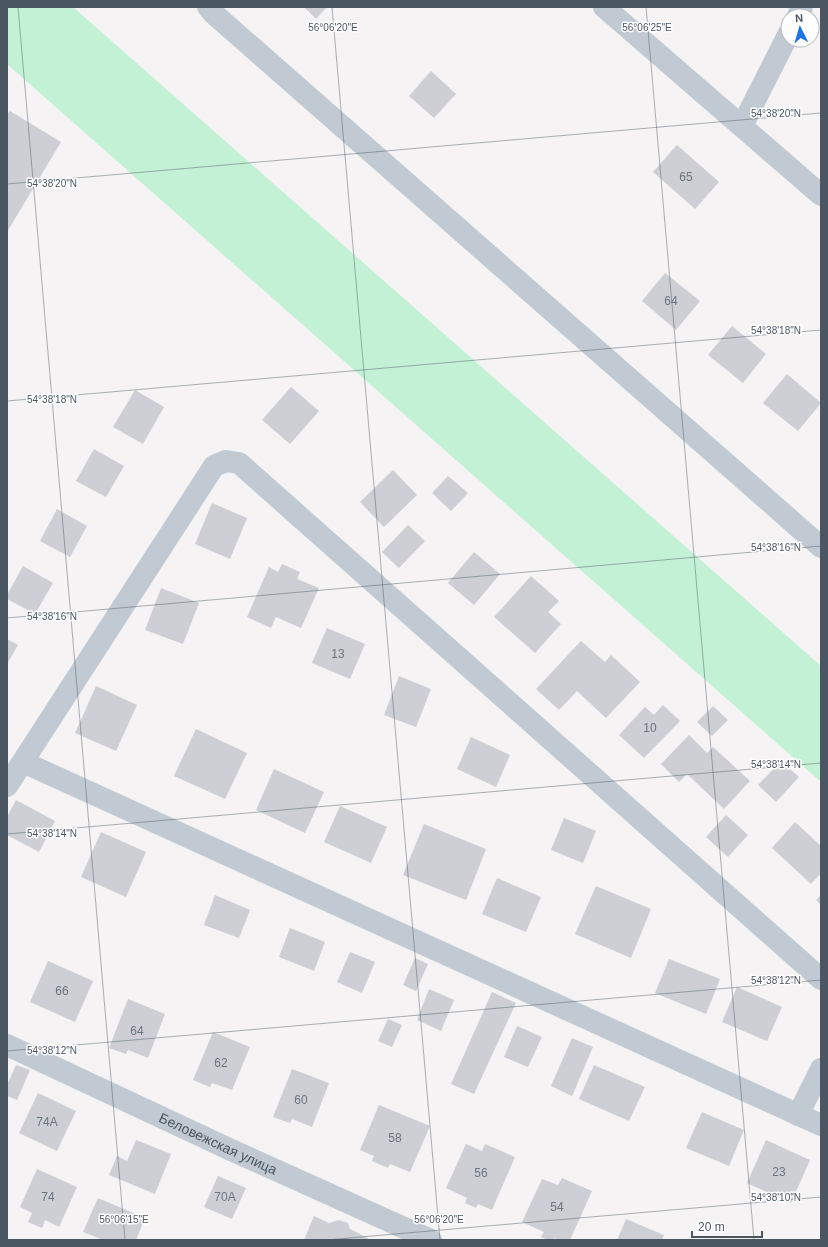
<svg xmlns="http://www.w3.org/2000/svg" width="828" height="1247" viewBox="0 0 828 1247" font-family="Helvetica,sans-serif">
<rect width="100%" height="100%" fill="#f5f3f3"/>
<polygon fill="#c3f1d5" points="7,7 73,7 821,666 821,782 7,64"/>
<g fill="#cdcfd5">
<polygon points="304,7 327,7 316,19"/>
<polygon points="431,71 456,94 434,118 409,96"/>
<polygon points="10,111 61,142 7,232 7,115"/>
<polygon points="677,145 719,182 695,209 653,172"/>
<polygon points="665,273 700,301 676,330 642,301"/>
<polygon points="732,326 766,354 743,383 708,355"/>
<polygon points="787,374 821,403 798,431 763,403"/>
<polygon points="291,387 319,411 290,444 262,420"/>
<polygon points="135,390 164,407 143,444 113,427"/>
<polygon points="94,449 124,466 106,497 76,481"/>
<polygon points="393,470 417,495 384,527 360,502"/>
<polygon points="448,476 468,493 451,511 432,493"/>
<polygon points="212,503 247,518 230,559 195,544"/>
<polygon points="57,509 87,526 70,557 40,541"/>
<polygon points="408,525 425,541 399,568 382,552"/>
<polygon points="474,552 500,574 474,605 448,583"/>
<polygon points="282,564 300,572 297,579 319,588 301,628 276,617 271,628 247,617 269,567 278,572"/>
<polygon points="23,566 53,583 35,614 7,599 7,595"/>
<polygon points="531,576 559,601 548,612 561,624 535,653 494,617"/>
<polygon points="161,588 199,603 183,644 145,630"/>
<polygon points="327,628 365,644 350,679 312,663"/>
<polygon points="7,639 18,645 7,664"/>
<polygon points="581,641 605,662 611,655 640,682 606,718 577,691 559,710 536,689"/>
<polygon points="399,676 431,689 416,727 384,715"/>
<polygon points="96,686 137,705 116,751 75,733"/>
<polygon points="663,705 680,721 644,758 619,735 645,707 654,715"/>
<polygon points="713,706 728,720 712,736 697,722"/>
<polygon points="196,729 247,753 225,799 174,776"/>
<polygon points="689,735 707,753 713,747 750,781 724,809 687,774 679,782 661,764"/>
<polygon points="471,737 510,755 496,787 457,769"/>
<polygon points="781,761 799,777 776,802 758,785"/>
<polygon points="274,769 324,792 305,833 256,810"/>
<polygon points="16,800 55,821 39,852 7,835 7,817"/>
<polygon points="340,806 387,827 371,863 324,842"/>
<polygon points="726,815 748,835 728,857 706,837"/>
<polygon points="564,818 596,831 583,863 551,850"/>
<polygon points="795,822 821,846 821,873 811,884 772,848"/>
<polygon points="424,824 486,849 466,900 403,875"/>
<polygon points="101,832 146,852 126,897 81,877"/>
<polygon points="497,878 541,897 526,932 482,914"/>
<polygon points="596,886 651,909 631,958 575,934"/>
<polygon points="215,895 250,910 239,938 204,925"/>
<polygon points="821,895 821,905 816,900"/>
<polygon points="290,928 325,942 314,971 279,957"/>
<polygon points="350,952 375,962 362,993 337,982"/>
<polygon points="415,958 428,964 416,991 403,985"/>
<polygon points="669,959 720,979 706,1014 655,993"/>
<polygon points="48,961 93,981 75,1022 30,1002"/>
<polygon points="737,987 782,1007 767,1041 722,1022"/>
<polygon points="429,989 454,1000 441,1031 417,1020"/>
<polygon points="492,992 516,1003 474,1094 451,1084"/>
<polygon points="128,999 165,1014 148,1058 128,1050 126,1054 109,1048"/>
<polygon points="388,1019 402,1025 392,1047 378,1041"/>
<polygon points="517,1026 542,1037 528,1067 504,1057"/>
<polygon points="213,1032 250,1047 232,1090 212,1083 210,1087 193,1080"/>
<polygon points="572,1038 593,1047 572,1096 551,1086"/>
<polygon points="16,1065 30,1070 17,1100 7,1096 7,1085"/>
<polygon points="594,1065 645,1087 629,1121 579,1099"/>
<polygon points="292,1069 329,1083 312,1127 292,1119 290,1123 273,1117"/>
<polygon points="38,1093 76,1111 57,1151 19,1133"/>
<polygon points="379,1105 430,1126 410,1172 390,1164 388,1168 372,1161 374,1156 360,1150"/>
<polygon points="702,1112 744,1130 729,1166 686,1148"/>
<polygon points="136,1140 171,1154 155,1194 109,1175 117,1156 127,1161"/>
<polygon points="766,1140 810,1160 791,1203 747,1183"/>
<polygon points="466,1144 482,1151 485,1144 515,1157 492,1210 478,1204 476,1208 465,1203 467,1198 446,1188"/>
<polygon points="37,1169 77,1187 59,1227 45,1220 42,1228 28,1222 32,1213 20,1207"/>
<polygon points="218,1176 246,1188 232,1219 204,1207"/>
<polygon points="562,1178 592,1191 570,1240 559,1240 554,1238 553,1240 548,1240 541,1237 544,1232 522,1222 542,1179 558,1185"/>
<polygon points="98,1198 145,1218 136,1240 103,1240 83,1232"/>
<polygon points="314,1216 329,1223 339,1220 348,1223 350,1229 368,1238 367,1240 304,1240"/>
<polygon points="626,1219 664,1235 662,1240 617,1240"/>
</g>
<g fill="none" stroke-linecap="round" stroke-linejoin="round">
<g stroke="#c1cad2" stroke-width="22">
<polyline points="208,7 213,13 821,547"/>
<polyline points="604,7 821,195"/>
<polyline points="798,16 802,7"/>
<polyline points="742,126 788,35"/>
<polyline points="23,762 821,1125"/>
<polyline points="7,786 214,466 226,461 239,463 821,979"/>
<path id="s1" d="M 7,1045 L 229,1149 L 431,1240"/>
<polyline points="798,1115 821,1069"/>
</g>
</g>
<path fill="none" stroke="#4a5661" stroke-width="1" stroke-opacity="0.45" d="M 18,7 L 125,1240M 332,7 L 440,1240M 646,7 L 754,1240M 7,184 L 821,113M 7,401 L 821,330M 7,618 L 821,546M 7,834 L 821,763M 7,1051 L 821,980M 326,1240 L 821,1197"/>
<g text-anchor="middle" stroke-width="3" stroke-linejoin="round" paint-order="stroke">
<g font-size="12" fill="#6b747e">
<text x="686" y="181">65</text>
<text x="671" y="305">64</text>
<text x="338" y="658">13</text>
<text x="650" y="732">10</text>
<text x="62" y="995">66</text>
<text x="137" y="1035">64</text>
<text x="221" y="1067">62</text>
<text x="301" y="1104">60</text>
<text x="47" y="1126">74А</text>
<text x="395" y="1142">58</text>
<text x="779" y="1176">23</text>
<text x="481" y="1177">56</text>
<text x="48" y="1201">74</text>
<text x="225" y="1201">70А</text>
<text x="557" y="1211">54</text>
</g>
<g font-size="14" fill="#4a5661" stroke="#fff">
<text dy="5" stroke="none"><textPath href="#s1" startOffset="233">Беловежская улица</textPath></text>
</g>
</g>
<g font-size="10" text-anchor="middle" fill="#4a5661" stroke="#fff" stroke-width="3" stroke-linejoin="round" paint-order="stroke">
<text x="333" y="31">56°06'20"E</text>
<text x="647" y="31">56°06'25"E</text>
<text x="776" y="117">54°38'20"N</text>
<text x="52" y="187">54°38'20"N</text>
<text x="776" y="334">54°38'18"N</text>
<text x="52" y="403">54°38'18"N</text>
<text x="776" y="551">54°38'16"N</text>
<text x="52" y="620">54°38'16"N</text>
<text x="776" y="768">54°38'14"N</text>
<text x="52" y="837">54°38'14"N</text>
<text x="776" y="984">54°38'12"N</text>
<text x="52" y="1054">54°38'12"N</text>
<text x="776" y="1201">54°38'10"N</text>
<text x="124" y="1223">56°06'15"E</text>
<text x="439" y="1223">56°06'20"E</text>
</g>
<rect width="828" height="1247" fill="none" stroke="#4a5661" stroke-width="16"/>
<g transform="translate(800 28) rotate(355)"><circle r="19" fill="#ffffff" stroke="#b7bbc0"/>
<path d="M0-3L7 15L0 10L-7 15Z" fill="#1a73e8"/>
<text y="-6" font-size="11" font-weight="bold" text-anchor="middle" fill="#4a5661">N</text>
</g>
<path d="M692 1231v6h70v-6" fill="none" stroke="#4a5661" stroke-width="2"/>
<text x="698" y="1231" font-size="12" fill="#4a5661" stroke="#ffffff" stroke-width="3" paint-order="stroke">20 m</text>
</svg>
